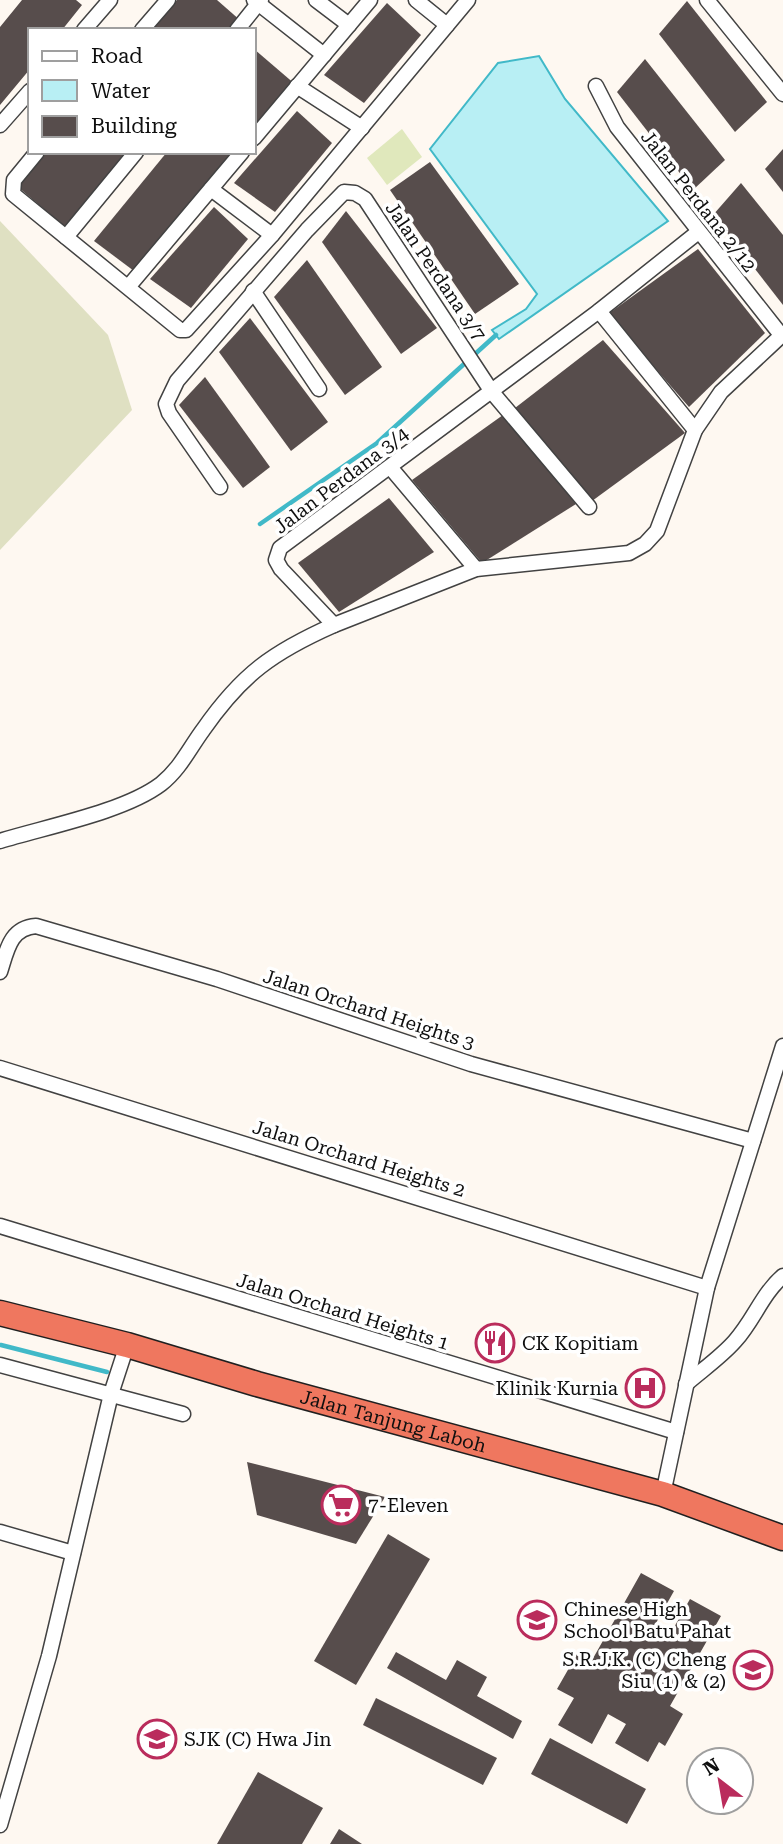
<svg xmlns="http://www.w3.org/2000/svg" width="783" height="1844" viewBox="0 0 783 1844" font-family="'Roboto Serif',serif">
<rect width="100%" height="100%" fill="#fef8f1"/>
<polygon fill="#e0e8bc" points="402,129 422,157 387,185 367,158"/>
<polygon fill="#dfe0c2" points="0,221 108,335 132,410 0,550"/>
<polygon fill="#b8eff4" stroke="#41b9c8" stroke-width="2" points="539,56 565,99 668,221 499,339 492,330 526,309 537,294 430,149 498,63"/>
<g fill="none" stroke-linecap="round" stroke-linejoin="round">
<g stroke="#41b9c8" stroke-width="4.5">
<polyline points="260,524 377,443 496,335"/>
<polyline points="1,1345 107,1372"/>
</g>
</g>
<g fill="#574d4c">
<polygon points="22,0 76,0 82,5 62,30 30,30 30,69 0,105 0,27"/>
<polygon points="177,0 217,0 241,21 233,30 152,30"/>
<polygon points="687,1 767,102 735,132 659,34"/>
<polygon points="387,3 421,35 364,103 324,75"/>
<polygon points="254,49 296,85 254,134"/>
<polygon points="645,59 725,160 693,190 617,92"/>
<polygon points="297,111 332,143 275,212 234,183"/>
<polygon points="783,149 783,192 765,169"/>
<polygon points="47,152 129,152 65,227 18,187"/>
<polygon points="167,152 238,152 134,271 94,241"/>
<polygon points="430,162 519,284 475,314 390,190"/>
<polygon points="741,183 783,235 783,305 713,215"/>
<polygon points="214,207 248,239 191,308 150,279"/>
<polygon points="346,211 437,328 401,354 322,242"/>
<polygon points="698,249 765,333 689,407 608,314"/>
<polygon points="307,260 382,367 345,395 274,297"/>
<polygon points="250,318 328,422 291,451 219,352"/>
<polygon points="603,340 685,433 592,501 515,408"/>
<polygon points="205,377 270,467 243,488 179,405"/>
<polygon points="503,415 576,504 482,563 412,480"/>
<polygon points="389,498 434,552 339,612 298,563"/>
<polygon points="247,1462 385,1497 356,1544 257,1515"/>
<polygon points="388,1534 430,1559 356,1685 314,1661"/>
<polygon points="641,1573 674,1591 656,1623 672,1631 690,1599 721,1616 670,1706 683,1714 665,1746 659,1742 648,1762 615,1743 626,1724 608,1714 592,1744 558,1725 574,1698 557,1689 577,1654 591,1662"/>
<polygon points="396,1652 446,1680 457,1660 487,1677 477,1696 522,1721 513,1739 387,1668"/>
<polygon points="376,1698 497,1758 483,1785 363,1725"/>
<polygon points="550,1738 646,1789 627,1824 531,1774"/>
<polygon points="258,1772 323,1808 302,1844 217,1844"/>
<polygon points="339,1829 362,1844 330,1844"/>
</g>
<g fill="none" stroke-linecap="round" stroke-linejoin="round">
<defs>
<g id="street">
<polyline points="254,0 324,55"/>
<polyline points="316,0 349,25"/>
<polyline points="416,0 447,25"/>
<polyline points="707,0 783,94"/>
<polyline points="84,30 110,0"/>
<polyline points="142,30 168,0"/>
<polyline points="237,30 261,0"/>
<polyline points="297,86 362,128"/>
<polyline points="596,86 617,127 781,335"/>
<polyline points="0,125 30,91"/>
<polyline points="254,138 370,0"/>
<polyline points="37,152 14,180 13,194 180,330 186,330 272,235 468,0"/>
<polyline points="211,189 272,235"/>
<polyline points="697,233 599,311 280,548 276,560 281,569 334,625 476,569 629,553 645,544 657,531 695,430 721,392 783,334"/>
<polyline points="66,237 136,152"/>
<polyline points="129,286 242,152"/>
<polyline points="253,291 319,389"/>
<polyline points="599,311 695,430"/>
<polyline points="390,467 476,569"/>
<polyline points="220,487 169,413 166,404 177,381 307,230 344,192 355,193 365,199 492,392 589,507"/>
<path d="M 0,841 C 45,827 124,812 161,784 C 180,769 189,749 203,730 C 242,674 273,652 334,625"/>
<path d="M 0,972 C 7,950 10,928 36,926 L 217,979 L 471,1064 L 753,1141"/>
<polyline points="0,1068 707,1288"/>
<polyline points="0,1226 676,1432"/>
<polyline points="0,1365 183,1414"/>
<path d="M 686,1384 C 702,1370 721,1357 735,1341 C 754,1320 762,1294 783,1276"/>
<polyline points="663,1494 707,1288 783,1046"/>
<polyline points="0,1532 73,1553"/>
<polyline points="0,1825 49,1656 111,1394 127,1345"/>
</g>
<g id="highway">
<path id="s1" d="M 0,1313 L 127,1345 L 257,1384 L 663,1494 L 783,1538"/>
</g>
</defs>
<use href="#street" stroke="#424242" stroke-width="17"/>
<use href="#highway" stroke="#202020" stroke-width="27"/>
<use href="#street" stroke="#fff" stroke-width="14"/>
<use href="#highway" stroke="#ef775f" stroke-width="24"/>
</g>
<defs>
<symbol id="restaurant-ring" viewBox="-11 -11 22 22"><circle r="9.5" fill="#fff" stroke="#ba2c5c" stroke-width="1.5"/><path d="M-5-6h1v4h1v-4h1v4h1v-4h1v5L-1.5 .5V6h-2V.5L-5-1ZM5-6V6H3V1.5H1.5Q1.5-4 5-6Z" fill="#ba2c5c"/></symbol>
<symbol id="hospital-ring" viewBox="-11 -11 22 22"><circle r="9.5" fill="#fff" stroke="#ba2c5c" stroke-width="1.5"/><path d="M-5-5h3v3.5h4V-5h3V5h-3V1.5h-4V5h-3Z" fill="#ba2c5c"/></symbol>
<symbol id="supermarket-ring" viewBox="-11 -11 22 22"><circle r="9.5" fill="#fff" stroke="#ba2c5c" stroke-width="1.5"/><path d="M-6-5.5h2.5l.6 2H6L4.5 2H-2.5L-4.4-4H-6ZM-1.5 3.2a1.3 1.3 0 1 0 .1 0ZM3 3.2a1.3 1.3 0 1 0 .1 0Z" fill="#ba2c5c"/></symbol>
<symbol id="school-ring" viewBox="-11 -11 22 22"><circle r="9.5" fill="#fff" stroke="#ba2c5c" stroke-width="1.5"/><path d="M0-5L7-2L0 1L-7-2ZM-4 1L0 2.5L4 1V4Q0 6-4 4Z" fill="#ba2c5c"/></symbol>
</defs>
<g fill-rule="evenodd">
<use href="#restaurant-ring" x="473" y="1321" width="44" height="44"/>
<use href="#hospital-ring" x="623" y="1366" width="44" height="44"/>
<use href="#supermarket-ring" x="319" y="1483" width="44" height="44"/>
<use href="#school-ring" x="515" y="1598" width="44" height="44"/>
<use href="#school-ring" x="731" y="1648" width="44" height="44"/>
<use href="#school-ring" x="135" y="1717" width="44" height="44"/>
</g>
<g text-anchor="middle" stroke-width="7" stroke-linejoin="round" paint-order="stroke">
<g font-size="19" fill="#0f0f0f" stroke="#fff">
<text transform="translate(699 201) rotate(52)" y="7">Jalan Perdana 2/12</text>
<text transform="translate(436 271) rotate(56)" y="7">Jalan Perdana 3/7</text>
<text transform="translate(341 480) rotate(-37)" y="7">Jalan Perdana 3/4</text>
<text transform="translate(369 1009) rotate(18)" y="7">Jalan Orchard Heights 3</text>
<text transform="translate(359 1158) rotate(17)" y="7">Jalan Orchard Heights 2</text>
<text transform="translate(343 1311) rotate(17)" y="7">Jalan Orchard Heights 1</text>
<text dy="7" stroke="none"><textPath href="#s1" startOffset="408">Jalan Tanjung Laboh</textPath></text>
</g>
<g font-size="19" fill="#0f0f0f" stroke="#fff" text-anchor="start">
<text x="522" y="1350">CK Kopitiam</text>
<text x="618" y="1395" text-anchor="end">Klinik Kurnia</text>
<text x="368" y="1512">7-Eleven</text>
<text x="564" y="1616">Chinese High<tspan x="564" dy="22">School Batu Pahat</tspan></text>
<text x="726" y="1666" text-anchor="end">S.R.J.K. (C) Cheng<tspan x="726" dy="22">Siu (1) &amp; (2)</tspan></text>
<text x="184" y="1746">SJK (C) Hwa Jin</text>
</g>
</g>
<rect x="28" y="28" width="228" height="126" fill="#ffffff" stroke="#9f9f9f" stroke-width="2"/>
<rect x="42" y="51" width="35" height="10" fill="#ffffff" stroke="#9f9f9f" stroke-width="2"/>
<text x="91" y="63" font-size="21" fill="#0f0f0f">Road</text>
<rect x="42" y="80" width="35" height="21" fill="#b8eff4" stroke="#9f9f9f" stroke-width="2"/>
<text x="91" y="98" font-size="21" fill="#0f0f0f">Water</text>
<rect x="42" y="116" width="35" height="21" fill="#574d4c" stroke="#9f9f9f" stroke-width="2"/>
<text x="91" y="133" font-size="21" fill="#0f0f0f">Building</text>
<g transform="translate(720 1781) rotate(329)"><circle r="33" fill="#ffffff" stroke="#9f9f9f" stroke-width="2"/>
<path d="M0-5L12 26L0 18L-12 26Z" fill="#ba2c5c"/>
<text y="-10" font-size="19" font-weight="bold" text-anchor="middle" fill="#0f0f0f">N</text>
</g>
</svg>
